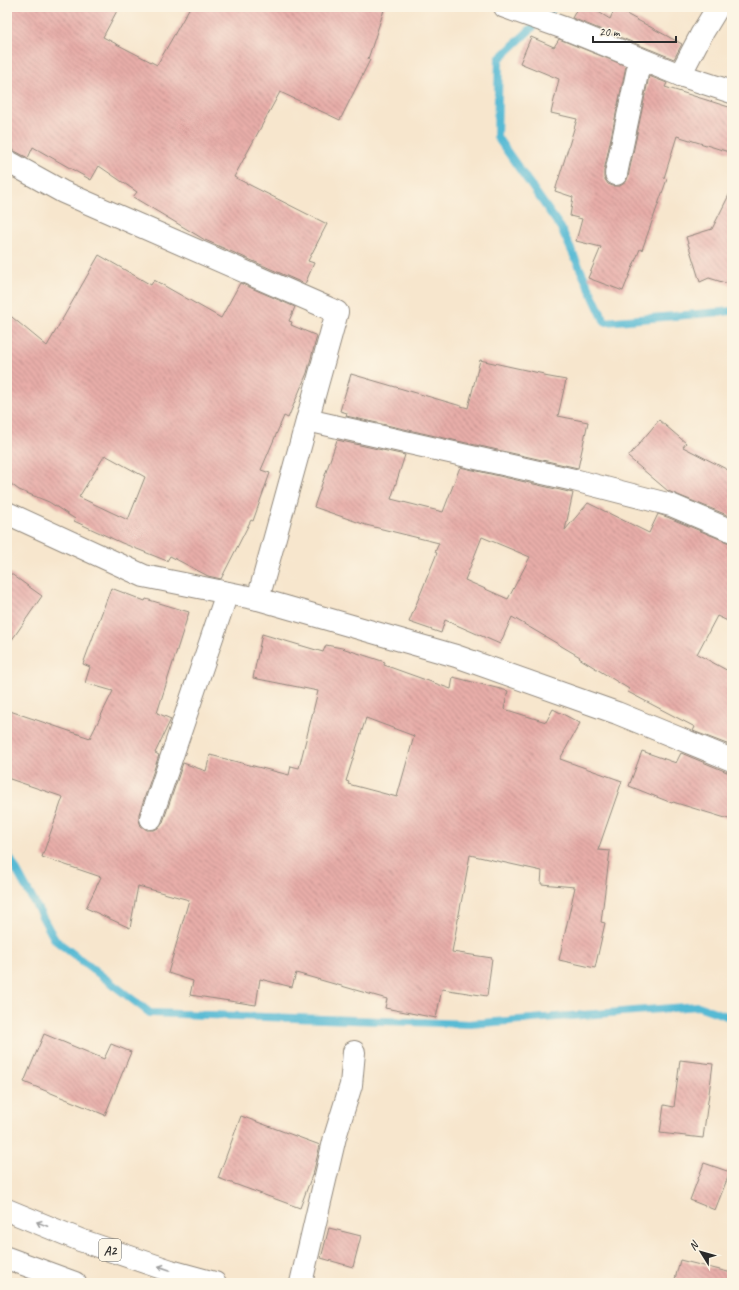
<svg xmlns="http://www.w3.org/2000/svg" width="739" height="1290" viewBox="0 0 739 1290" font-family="Caveat,sans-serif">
<defs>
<pattern id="building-back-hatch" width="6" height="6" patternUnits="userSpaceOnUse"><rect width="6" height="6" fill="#e8ada9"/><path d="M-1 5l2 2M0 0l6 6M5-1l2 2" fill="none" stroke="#bc8d8a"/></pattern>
</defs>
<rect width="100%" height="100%" fill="#fcf5e5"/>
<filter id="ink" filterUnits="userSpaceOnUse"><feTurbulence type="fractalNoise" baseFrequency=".025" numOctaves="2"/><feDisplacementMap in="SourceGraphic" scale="8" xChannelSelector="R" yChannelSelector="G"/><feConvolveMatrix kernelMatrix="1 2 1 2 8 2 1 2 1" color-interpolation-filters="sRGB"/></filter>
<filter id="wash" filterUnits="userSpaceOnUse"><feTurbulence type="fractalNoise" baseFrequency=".012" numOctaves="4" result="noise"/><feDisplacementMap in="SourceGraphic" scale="16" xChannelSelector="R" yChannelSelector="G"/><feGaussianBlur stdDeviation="0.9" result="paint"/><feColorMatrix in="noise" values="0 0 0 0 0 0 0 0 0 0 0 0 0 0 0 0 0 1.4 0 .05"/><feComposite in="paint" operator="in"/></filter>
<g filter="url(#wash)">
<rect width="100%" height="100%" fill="#f7e6cd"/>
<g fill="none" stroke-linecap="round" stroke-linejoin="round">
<g stroke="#56bad4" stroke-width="8">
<polyline points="554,7 499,59 497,137 561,228 605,322 732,311"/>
<polyline points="7,853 55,940 150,1013 469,1024 698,1006 732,1018"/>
</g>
</g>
<g id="blocks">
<g fill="url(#building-back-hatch)" fill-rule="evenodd">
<polygon points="7,7 119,7 103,37 157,65 190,7 385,7 368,59 370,60 340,120 280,92 234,177 327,224 308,261 314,263 305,284 205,240 133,197 137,192 99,166 91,180 33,147 28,158 7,147"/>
<polygon points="578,7 590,7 610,19 615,8 682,44 674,59 572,18"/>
<polygon points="531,37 554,47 559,39 626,66 604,171 604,178 608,184 613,186 620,186 626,182 628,177 649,76 667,83 665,87 732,108 732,153 677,136 664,178 667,179 642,250 640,249 623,291 588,278 601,247 576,241 582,219 570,216 573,197 555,191 577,119 551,113 559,79 520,63"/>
<polygon points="732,189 732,285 709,278 700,282 686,237 712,229"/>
<path d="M 99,255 L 151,285 L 154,280 L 221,318 L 240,283 L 295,307 L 289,321 L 292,322 L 291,325 L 317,336 L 307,373 L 288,418 L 284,416 L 261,470 L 270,473 L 253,521 L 251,520 L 221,579 L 208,576 L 170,556 L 167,561 L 122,543 L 74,521 L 75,519 L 49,502 L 19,490 L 7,481 L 7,313 L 47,346 ZM 105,455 L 145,477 L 128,520 L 79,497 Z"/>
<polygon points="480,360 544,374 544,376 566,380 558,416 588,422 578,468 346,416 347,413 340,411 351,374 468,408"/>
<polygon points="659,420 686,443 683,447 732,472 732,517 668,491 628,457"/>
<path d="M 337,440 L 405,455 L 391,499 L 443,512 L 460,467 L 573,493 L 565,530 L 588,503 L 649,533 L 658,514 L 667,517 L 727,542 L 732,543 L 732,623 L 717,616 L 697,654 L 732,673 L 732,746 L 693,731 L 695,727 L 628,692 L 629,689 L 579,658 L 580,657 L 512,617 L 500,644 L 445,620 L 441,633 L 409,622 L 437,553 L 435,552 L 439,543 L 366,525 L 314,507 ZM 482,537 L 530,557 L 508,599 L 465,580 Z"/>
<polygon points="7,571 42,596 7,647"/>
<path d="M 111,588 L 145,601 L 146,599 L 189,612 L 157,713 L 171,719 L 155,753 L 159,755 L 139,814 L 139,820 L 141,826 L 147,830 L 154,830 L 160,827 L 163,822 L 183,763 L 206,771 L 210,755 L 289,775 L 291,766 L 299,768 L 318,691 L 253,678 L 262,634 L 323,652 L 326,645 L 342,648 L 385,662 L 384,665 L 451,689 L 453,677 L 508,691 L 504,709 L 546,722 L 553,709 L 580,723 L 560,759 L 622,781 L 598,850 L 610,851 L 601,922 L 605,923 L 595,968 L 559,960 L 575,887 L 541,884 L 542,871 L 470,855 L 452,952 L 492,958 L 487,996 L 442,989 L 436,1018 L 385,1008 L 387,999 L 296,973 L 292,987 L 260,979 L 256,1005 L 190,995 L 193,981 L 168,973 L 189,900 L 138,886 L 130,928 L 86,908 L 101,877 L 42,857 L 63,797 L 7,778 L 7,710 L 90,738 L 113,691 L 85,683 L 90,667 L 83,664 ZM 366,718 L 414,736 L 397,797 L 348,784 L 349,782 L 346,781 Z"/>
<polygon points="642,751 676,763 681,753 727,772 732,772 732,820 673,802 672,803 629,786"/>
<polygon points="44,1034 104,1059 111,1044 131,1052 105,1115 24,1082"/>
<polygon points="680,1060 713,1064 703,1138 660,1133 664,1105 674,1107"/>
<polygon points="241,1116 320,1145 314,1170 300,1208 218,1178"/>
<polygon points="704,1163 730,1172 715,1210 690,1200"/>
<polygon points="329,1228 361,1236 353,1267 321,1258"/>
<polygon points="680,1260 732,1273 732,1283 674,1283"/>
</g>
</g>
</g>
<g filter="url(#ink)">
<use href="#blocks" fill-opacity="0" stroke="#91887c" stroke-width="1"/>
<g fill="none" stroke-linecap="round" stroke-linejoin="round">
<defs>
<g id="street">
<polyline points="505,7 564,28 680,75 732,92"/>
<polyline points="680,75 701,35 718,7"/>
<polyline points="7,161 63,192 337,312 258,599"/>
<polyline points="616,174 640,59"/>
<polyline points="307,420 574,480 671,505 732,531"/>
<polyline points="7,513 144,576 258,599 456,656 617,713 732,760"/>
<polyline points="151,818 227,593"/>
<polyline points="301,1283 335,1137 351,1085 354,1052"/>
</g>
<g id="highway">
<polyline points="7,1210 80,1240 171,1271 215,1283"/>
<polyline points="7,1258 75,1283"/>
</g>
</defs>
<use href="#street" stroke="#91887c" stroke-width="24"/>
<use href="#highway" stroke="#91887c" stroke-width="24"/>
<use href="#street" stroke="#fff" stroke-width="22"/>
<use href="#highway" stroke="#fff" stroke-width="22"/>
</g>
<defs><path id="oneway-shaft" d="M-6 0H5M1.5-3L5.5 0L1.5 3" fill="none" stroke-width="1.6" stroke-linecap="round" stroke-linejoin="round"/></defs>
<g stroke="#a0a0a0">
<use href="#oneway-shaft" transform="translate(42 1224) rotate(-158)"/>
<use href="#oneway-shaft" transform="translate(164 1268) rotate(-161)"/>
</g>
</g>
<g text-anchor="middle" stroke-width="4" stroke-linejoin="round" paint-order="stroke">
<rect fill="#fcf5e5" stroke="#6a6863" stroke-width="1" x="99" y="1239" width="22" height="22" rx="3"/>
<g font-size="13" font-weight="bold" fill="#2b2b2b">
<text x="110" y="1255">A2</text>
</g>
</g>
<rect width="739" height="1290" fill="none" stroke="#fcf5e5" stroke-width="24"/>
<g transform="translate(701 1252) rotate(307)" stroke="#fcf5e5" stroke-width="3" paint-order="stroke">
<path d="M0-3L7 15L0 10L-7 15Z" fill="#2b2b2b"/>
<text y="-6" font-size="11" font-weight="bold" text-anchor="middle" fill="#2b2b2b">N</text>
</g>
<path d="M593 36v6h83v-6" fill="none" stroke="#2b2b2b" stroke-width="2"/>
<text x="599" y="36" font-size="12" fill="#2b2b2b" stroke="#fcf5e5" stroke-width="3" paint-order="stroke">20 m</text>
</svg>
